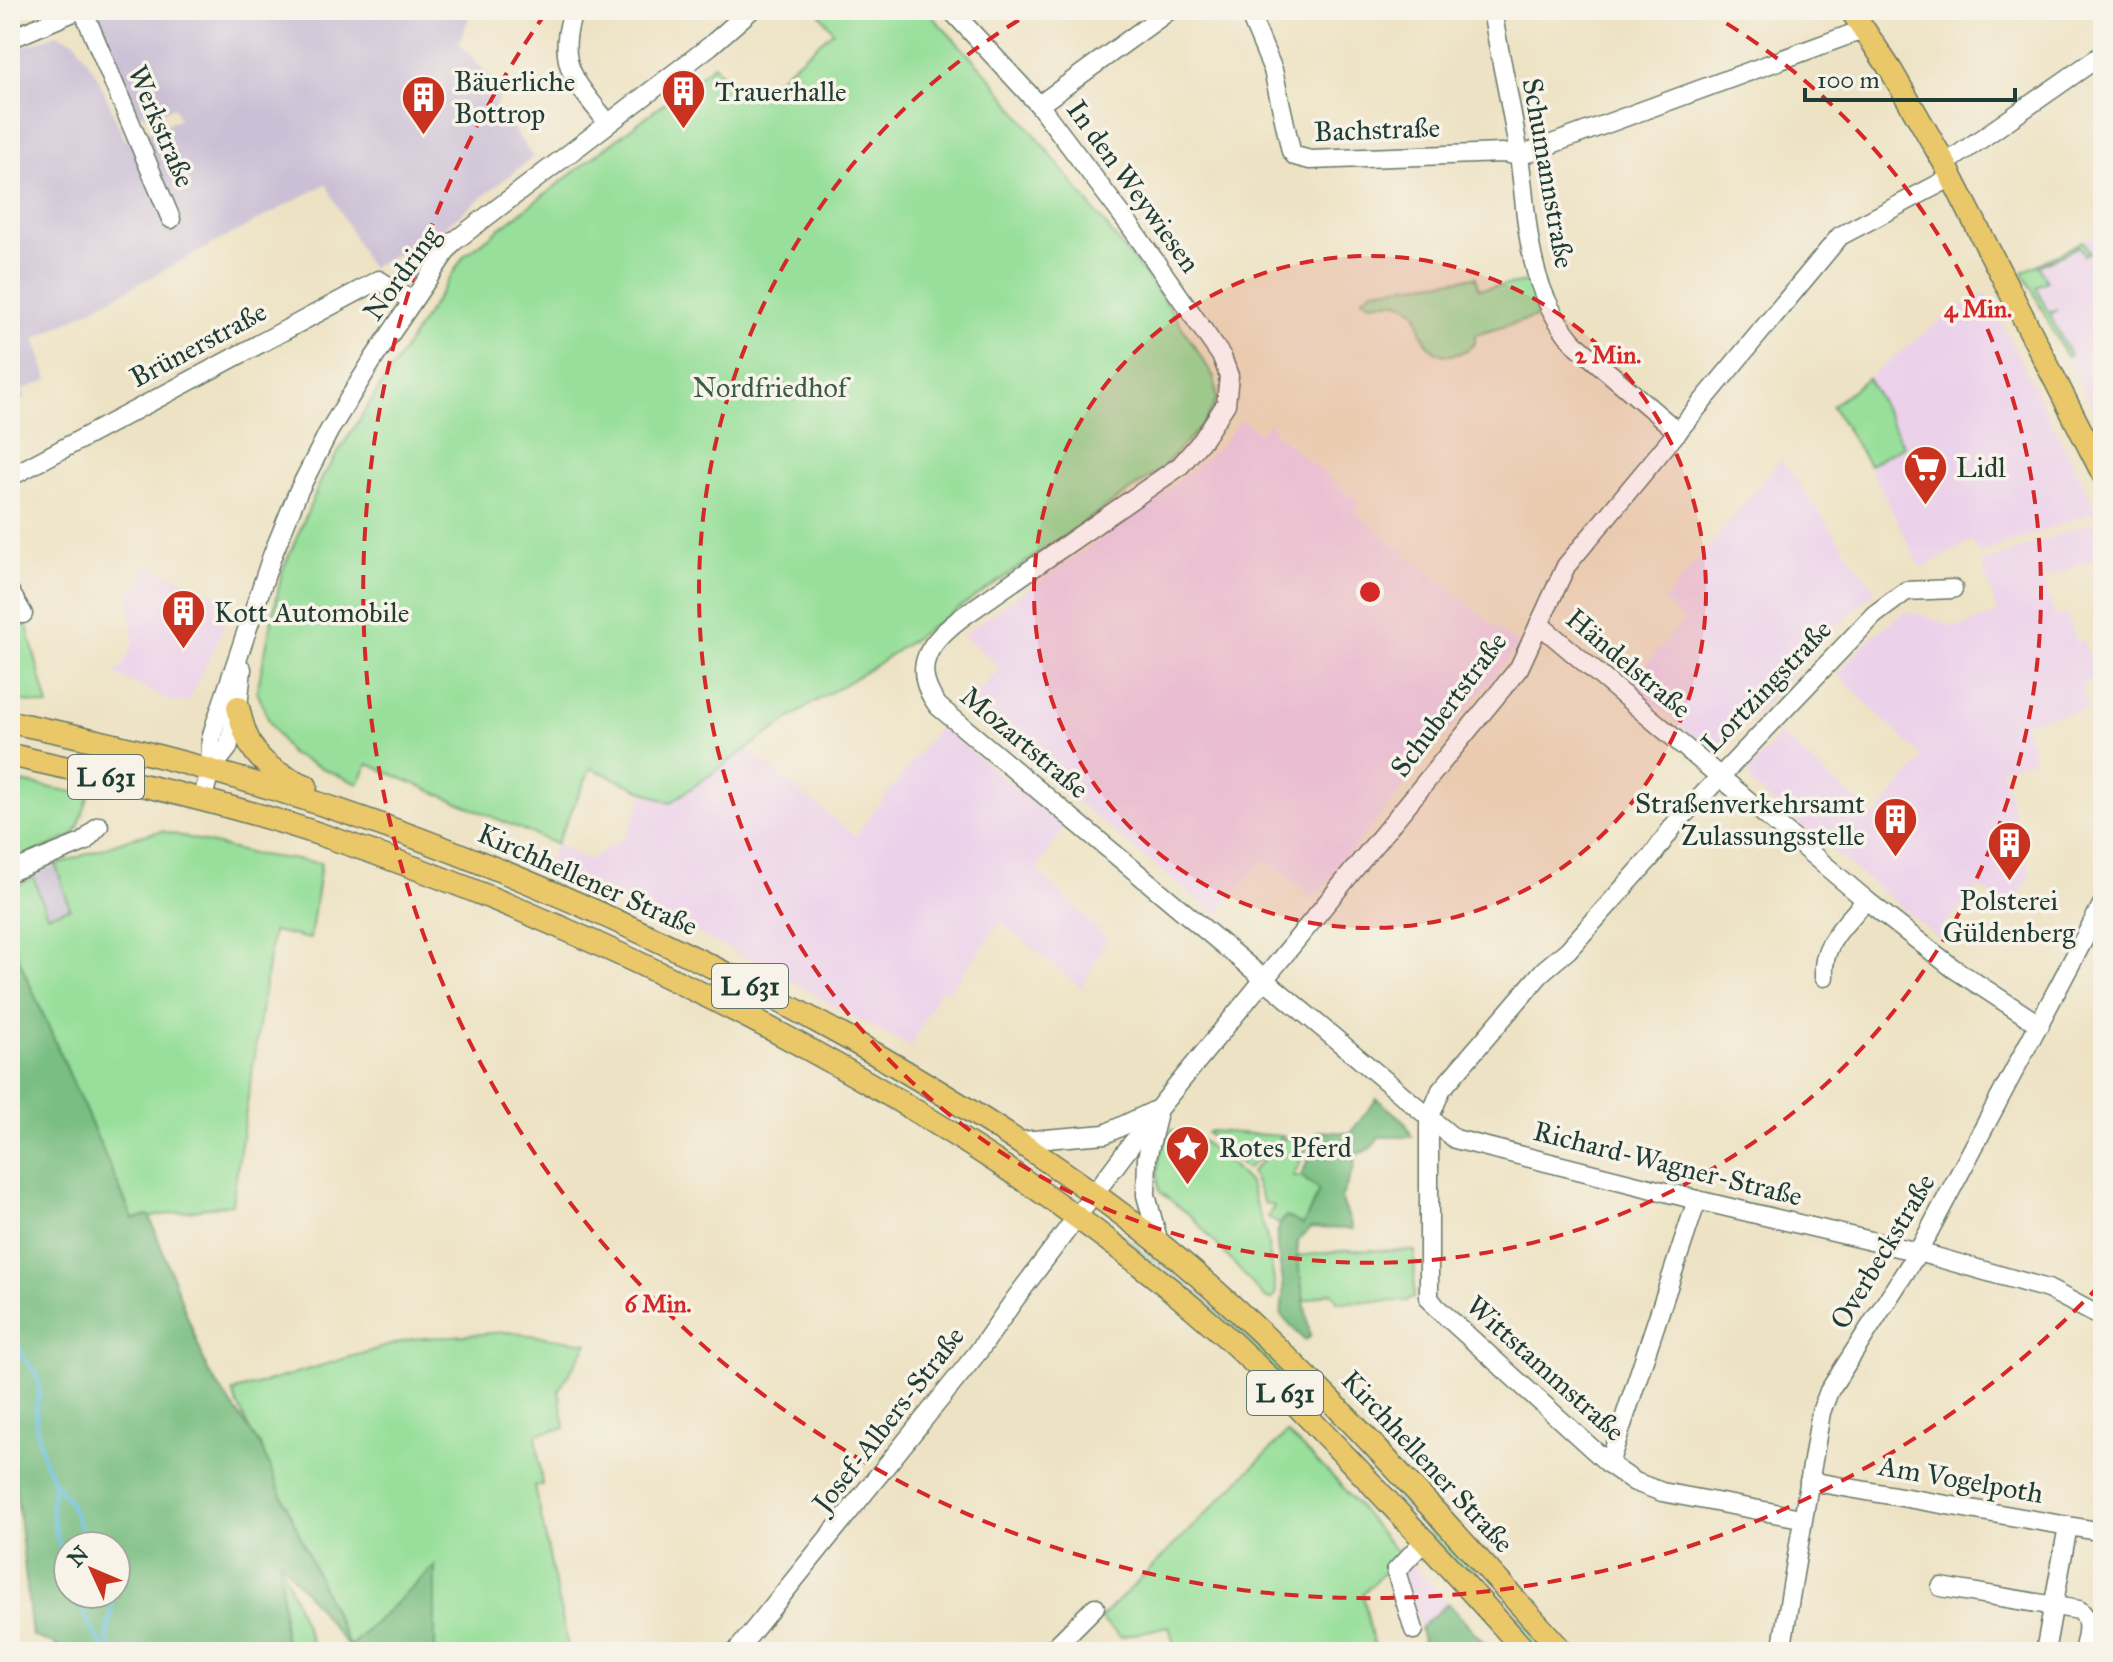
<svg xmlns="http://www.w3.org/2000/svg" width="2113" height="1662" viewBox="0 0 2113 1662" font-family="'IM FELL Great Primer',serif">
<rect width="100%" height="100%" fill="#f7f3e8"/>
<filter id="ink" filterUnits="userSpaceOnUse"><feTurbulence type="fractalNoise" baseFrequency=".0125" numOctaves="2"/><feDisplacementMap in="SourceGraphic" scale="16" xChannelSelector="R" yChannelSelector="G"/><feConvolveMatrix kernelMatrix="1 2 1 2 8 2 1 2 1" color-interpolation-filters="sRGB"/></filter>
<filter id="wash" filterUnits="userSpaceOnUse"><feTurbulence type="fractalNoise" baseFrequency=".006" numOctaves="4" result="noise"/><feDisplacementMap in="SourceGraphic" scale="32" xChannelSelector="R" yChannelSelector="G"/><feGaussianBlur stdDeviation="1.8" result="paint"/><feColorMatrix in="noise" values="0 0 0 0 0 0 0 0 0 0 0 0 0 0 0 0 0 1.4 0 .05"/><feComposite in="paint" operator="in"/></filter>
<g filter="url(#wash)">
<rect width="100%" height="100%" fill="#ede2c3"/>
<g fill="#ecd1ea">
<polygon points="2103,231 2103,429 2023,272"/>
<polygon points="1986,293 2097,511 1978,554 1973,541 1921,568 1869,465 1904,446 1868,378 1952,311"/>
<polygon points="1242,420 1260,434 1270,421 1275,433 1360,503 1354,511 1516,644 1515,650 1314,898 1265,859 1216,915 958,705 968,693 974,697 1001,667 962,635 1147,507 1218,448"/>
<polygon points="1781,459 1876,592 1862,602 1838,625 1722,751 1712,752 1629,683 1684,621 1664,601"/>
<polygon points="2102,519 2103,556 2043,579 2055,617 2066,614 2076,642 2083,640 2096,678 2081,684 2089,709 2024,722 2034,759 2001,768 2031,873 2013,907 1980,888 1976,889 1943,927 1941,940 1751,784 1749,771 1780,734 1875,817 1923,758 1837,674 1868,640 1904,612 1922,615 1957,628 1998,614 1982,563"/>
<polygon points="144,565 181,578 225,599 226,616 220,635 188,702 172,702 113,673 122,668 133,644 129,589 143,586"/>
<polygon points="940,726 1064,828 1036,870 1107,938 1082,988 1001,922 949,991 940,989 911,1046 844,1012 783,976 647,908 548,864 556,844 586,859 594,857 626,836 645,792 670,803 747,749 855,836"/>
<polygon points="1411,1563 1448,1603 1420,1628 1401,1573"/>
</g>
<g fill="#cbbfd5">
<polygon points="92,10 472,10 459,43 502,91 496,106 533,157 434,235 370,268 326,184 35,339 48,380 22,390 25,399 10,404 10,52 57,34 75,41 96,74 126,142 179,119 174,107 149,117 136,112"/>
<polygon points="56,865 70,908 47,915 33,877"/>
</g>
<g fill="#97df9a" stroke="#5b8e67" stroke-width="2">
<polygon points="817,10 926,10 990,77 1168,305 1214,377 1217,397 1213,408 1204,423 1159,471 870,669 811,704 670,803 591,768 556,844 368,764 358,784 290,754 269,721 257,691 282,572 322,478 464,256 714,65 737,94 742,90 746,94 754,86 761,93 833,31"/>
<polygon points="2083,241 2089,252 2084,255 2079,246 2039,266 2047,281 2036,287 2048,312 2058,309 2050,315 2070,355 2066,357 2023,272"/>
<path d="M 1476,277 L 1479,289 L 1528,282 L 1543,315 L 1475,335 L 1475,343 C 1459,359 1436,361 1424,338 C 1418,328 1422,318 1413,309 C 1401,299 1384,301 1370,303 L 1362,298 L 1373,290 Z"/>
<polygon points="1868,378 1904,446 1869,465 1832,406"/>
<polygon points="10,609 14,619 27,626 48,706 10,699"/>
<polygon points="10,780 89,795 78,827 72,836 10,864"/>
<polygon points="162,831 252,854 321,863 310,939 273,931 232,1204 133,1220 10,939 10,890 33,877 47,915 70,908 56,865 131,838"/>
<path d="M 1172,1130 L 1198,1138 L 1233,1166 L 1249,1183 L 1266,1235 L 1276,1292 L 1272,1300 L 1265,1298 L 1191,1216 L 1160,1192 C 1155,1173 1158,1145 1172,1130 Z"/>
<polygon points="1210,1131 1283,1136 1247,1169 1207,1133"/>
<polygon points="1285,1138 1311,1140 1293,1176 1301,1176 1319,1190 1303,1226 1286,1216 1280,1225 1268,1217 1274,1206 1264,1203 1251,1172"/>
<polygon points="1105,1222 1196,1293 1312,1394 1550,1652 1537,1652 1332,1425 1241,1339 1104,1225"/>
<polygon points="1349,1250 1415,1251 1414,1298 1409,1298 1408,1301 1338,1302 1332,1292 1304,1301 1297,1256"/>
<polygon points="508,1332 588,1343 559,1390 565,1428 536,1434 542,1485 535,1487 569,1652 435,1652 434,1567 350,1647 232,1392 411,1339"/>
<polygon points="1287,1433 1337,1481 1400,1556 1363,1594 1375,1652 1176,1652 1169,1626 1121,1637 1100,1619"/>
<polygon points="279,1559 315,1652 285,1652"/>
</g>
<g fill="#79be82" stroke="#4c7e5b" stroke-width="2" fill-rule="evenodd">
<path d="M 10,939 L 133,1219 L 149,1215 L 208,1371 L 261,1447 L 349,1647 L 435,1566 L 435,1652 L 352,1652 L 280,1560 L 285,1652 L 54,1652 L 57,1645 L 32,1636 L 10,1432 ZM 68,1546 L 116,1546 L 116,1594 L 68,1594 Z"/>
<path d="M 1377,1099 L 1405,1122 L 1412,1137 L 1379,1137 L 1370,1149 L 1355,1155 L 1354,1168 L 1341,1198 L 1353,1229 L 1311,1228 L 1298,1240 L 1297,1256 L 1310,1337 L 1304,1340 L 1281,1315 C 1282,1305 1284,1294 1283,1283 C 1281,1260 1268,1236 1286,1216 L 1303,1225 L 1319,1191 L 1301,1176 L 1316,1141 L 1317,1131 L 1350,1133 Z"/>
<polygon points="1448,1603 1492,1652 1425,1652 1420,1628"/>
</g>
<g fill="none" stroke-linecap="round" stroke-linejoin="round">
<g stroke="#67c0e5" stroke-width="4">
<polyline points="10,1325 24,1359 36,1372 40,1393 36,1406 36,1424 43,1457 54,1481 69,1502 89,1546"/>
<path d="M 54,1482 C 49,1511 54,1538 68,1565"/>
<polyline points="79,1594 85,1618 106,1652"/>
<path d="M 111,1594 C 116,1615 101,1629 111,1652"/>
</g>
</g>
</g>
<g filter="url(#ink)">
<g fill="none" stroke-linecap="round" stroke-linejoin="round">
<defs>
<g id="minor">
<polyline points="83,10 171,219"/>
<path d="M 574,10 C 554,63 576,83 608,123"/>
<path d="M 951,10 L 1039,105 L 1131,227 L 1222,357 L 1229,376 L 1226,404 L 1203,439 L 1180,466 L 965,615 C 931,640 908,666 938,706 L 1455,1139 L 1697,1200 L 1918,1252 L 2048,1289 L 2103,1318"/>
<polyline points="1248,10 1273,70 1291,151 1295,156 1310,160 1503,153 1519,156 1865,29"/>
<path d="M 1492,10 C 1500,59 1512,107 1519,156 C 1529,225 1525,285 1573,342 L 1678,432"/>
<polyline points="10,39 78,10"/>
<polyline points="1039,105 1170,10"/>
<polyline points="1945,164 2103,54"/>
<polyline points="10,477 379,280 412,301"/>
<polyline points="10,592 23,614"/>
<polyline points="1539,624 1866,900 1953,968 2040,1025"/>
<polyline points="210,771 228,748 238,707 242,669"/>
<polyline points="202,801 210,771 211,739 215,725 272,556 298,492 329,431 374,358 452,243 710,46 751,10"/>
<polyline points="10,872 84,842 99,826"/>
<path d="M 1824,977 C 1821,943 1845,925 1866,900"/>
<polyline points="1157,1117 1147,1158 1146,1195 1159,1243"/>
<polyline points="1021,1141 1105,1134 1156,1110"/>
<polyline points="1609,1464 1697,1200"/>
<polyline points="1809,1481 2103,1532"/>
<polyline points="1801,1518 1662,1492 1635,1482 1609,1464 1436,1307 1429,1298 1429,1119 1441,1090 1544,970 1568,950 1652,856 1675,824 1874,615 1906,591 1953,589"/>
<path d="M 1941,1587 L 2079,1610 C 2093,1620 2086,1637 2083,1652"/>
<polyline points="1414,1630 1396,1571 1424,1541"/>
<polyline points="736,1652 978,1352 1015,1299 1158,1109 1519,668 1566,566 1840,236 1952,177"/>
<polyline points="1050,1652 1095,1607"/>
<polyline points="1781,1652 1821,1412 1829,1391 1918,1252 2103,903"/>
<polyline points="2045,1652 2068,1526"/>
</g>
<g id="major">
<polyline points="1851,10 1892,72 1945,164 2103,474"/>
<path d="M 238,707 C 247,752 264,770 306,786"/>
<path d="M 10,722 C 305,780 587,893 849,1039 C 957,1100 1061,1165 1159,1243 C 1308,1364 1433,1510 1563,1652"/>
<path d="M 10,755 C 115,779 223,801 325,836 C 485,889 639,959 788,1038 C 932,1116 1068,1202 1193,1308 C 1255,1360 1311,1420 1367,1479 C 1420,1536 1474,1593 1526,1652"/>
</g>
</defs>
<use href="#minor" stroke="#677766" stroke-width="21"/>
<use href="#major" stroke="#677766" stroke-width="25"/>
<use href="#minor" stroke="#fff" stroke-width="18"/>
<use href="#major" stroke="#eac769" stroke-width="22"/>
</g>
</g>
<circle cx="1370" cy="592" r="336" fill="#d62828" fill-opacity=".12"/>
<g fill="none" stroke="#d62828" stroke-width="4" stroke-dasharray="14 10">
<circle cx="1370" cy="592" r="336"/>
<path d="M1706 11A671 671 0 1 1 1034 11"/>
<path d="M2100 1285A1007 1007 0 0 1 545 14"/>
</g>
<defs>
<symbol id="building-pin" viewBox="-11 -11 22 30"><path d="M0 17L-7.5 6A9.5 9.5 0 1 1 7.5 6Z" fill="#c8321e" stroke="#f7f3e8"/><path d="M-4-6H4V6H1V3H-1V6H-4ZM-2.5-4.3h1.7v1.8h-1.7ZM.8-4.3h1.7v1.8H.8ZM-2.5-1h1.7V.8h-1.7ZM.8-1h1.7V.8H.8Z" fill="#fff"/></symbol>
<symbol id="supermarket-pin" viewBox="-11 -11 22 30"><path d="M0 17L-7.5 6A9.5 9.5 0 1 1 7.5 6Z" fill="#c8321e" stroke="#f7f3e8"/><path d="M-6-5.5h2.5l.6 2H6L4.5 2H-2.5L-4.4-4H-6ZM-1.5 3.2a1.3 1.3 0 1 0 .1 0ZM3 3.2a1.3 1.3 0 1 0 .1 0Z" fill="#fff"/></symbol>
<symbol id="sight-pin" viewBox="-11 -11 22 30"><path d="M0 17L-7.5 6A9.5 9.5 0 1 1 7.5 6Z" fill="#c8321e" stroke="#f7f3e8"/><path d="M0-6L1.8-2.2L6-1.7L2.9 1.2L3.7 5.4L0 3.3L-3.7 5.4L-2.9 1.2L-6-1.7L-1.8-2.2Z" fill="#fff"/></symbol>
</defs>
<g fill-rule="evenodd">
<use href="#building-pin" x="658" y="66" width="51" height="69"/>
<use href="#building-pin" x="398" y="72" width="51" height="69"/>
<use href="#supermarket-pin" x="1900" y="442" width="51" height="69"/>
<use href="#building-pin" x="158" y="586" width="51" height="69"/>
<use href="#building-pin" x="1870" y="794" width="51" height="69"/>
<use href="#building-pin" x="1984" y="818" width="51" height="69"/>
<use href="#sight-pin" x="1162" y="1122" width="51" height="69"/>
</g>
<g text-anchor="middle" stroke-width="7" stroke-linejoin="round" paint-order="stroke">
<g fill="#f7f3e8" stroke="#60746a" stroke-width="2">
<rect x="68" y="755" width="76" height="44" rx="6"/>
<rect x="712" y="964" width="76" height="44" rx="6"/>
<rect x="1247" y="1371" width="76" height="44" rx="6"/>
</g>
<g font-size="26" font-weight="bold" fill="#1f3d34">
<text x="106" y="786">L 631</text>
<text x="750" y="995">L 631</text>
<text x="1285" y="1402">L 631</text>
</g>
<g font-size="28" fill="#1f3d34" stroke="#f7f3e8" text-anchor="start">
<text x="454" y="91">Bäuerliche<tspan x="454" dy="32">Bottrop</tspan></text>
<text x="715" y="101">Trauerhalle</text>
<text x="1956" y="477">Lidl</text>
<text x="214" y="622">Kott Automobile</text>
<text x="1865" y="813" text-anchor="end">Straßenverkehrsamt<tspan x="1865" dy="32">Zulassungsstelle</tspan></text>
<text x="2009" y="910" text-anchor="middle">Polsterei<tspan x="2009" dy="32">Güldenberg</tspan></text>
<text x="1219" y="1157">Rotes Pferd</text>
</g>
<g font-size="28" fill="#1f3d34" stroke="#f7f3e8">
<text transform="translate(162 126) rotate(67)" y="10">Werkstraße</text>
<text transform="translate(1377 129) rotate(-2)" y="10">Bachstraße</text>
<text transform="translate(1549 173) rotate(80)" y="10">Schumannstraße</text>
<text transform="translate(1134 186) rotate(54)" y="10">In den Weywiesen</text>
<text transform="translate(401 273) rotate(-54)" y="10">Nordring</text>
<text transform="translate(198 344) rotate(-28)" y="10">Brünerstraße</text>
<text transform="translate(1629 663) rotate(40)" y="10">Händelstraße</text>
<text transform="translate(1766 686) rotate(-46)" y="10">Lortzingstraße</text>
<text transform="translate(1448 704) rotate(-53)" y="10">Schubertstraße</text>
<text transform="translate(1025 742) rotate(40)" y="10">Mozartstraße</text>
<text transform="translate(588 879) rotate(24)" y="10">Kirchhellener Straße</text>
<text transform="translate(1668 1163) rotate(14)" y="10">Richard-Wagner-Straße</text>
<text transform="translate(1882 1251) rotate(-59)" y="10">Overbeckstraße</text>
<text transform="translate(1546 1368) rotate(42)" y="10">Wittstammstraße</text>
<text transform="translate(888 1419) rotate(-52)" y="10">Josef-Albers-Straße</text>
<text transform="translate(1428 1461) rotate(47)" y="10">Kirchhellener Straße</text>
<text transform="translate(1961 1479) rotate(10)" y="10">Am Vogelpoth</text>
</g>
<g font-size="28" fill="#375d48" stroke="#f7f3e8">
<text x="770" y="397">Nordfriedhof</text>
</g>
</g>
<circle cx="1370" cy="592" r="12" fill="#d62828" stroke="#f7f3e8" stroke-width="4"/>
<g font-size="24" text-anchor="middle" font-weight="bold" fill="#d62828" stroke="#f7f3e8" stroke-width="7" stroke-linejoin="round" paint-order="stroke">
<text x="1978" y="317">4 Min.</text>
<text x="1608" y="363">2 Min.</text>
<text x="658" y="1312">6 Min.</text>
</g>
<rect width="2113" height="1662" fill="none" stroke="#f7f3e8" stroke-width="40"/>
<g transform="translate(92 1570) rotate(314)"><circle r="38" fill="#f7f3e8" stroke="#a1aaa0" stroke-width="2"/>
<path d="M0-6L14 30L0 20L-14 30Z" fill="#c8321e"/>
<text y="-12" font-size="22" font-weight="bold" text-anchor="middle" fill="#1f3d34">N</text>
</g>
<path d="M1805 88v12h210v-12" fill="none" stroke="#1f3d34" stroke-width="4"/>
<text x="1817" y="88" font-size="24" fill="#1f3d34" stroke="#f7f3e8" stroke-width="6" paint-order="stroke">100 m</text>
</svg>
